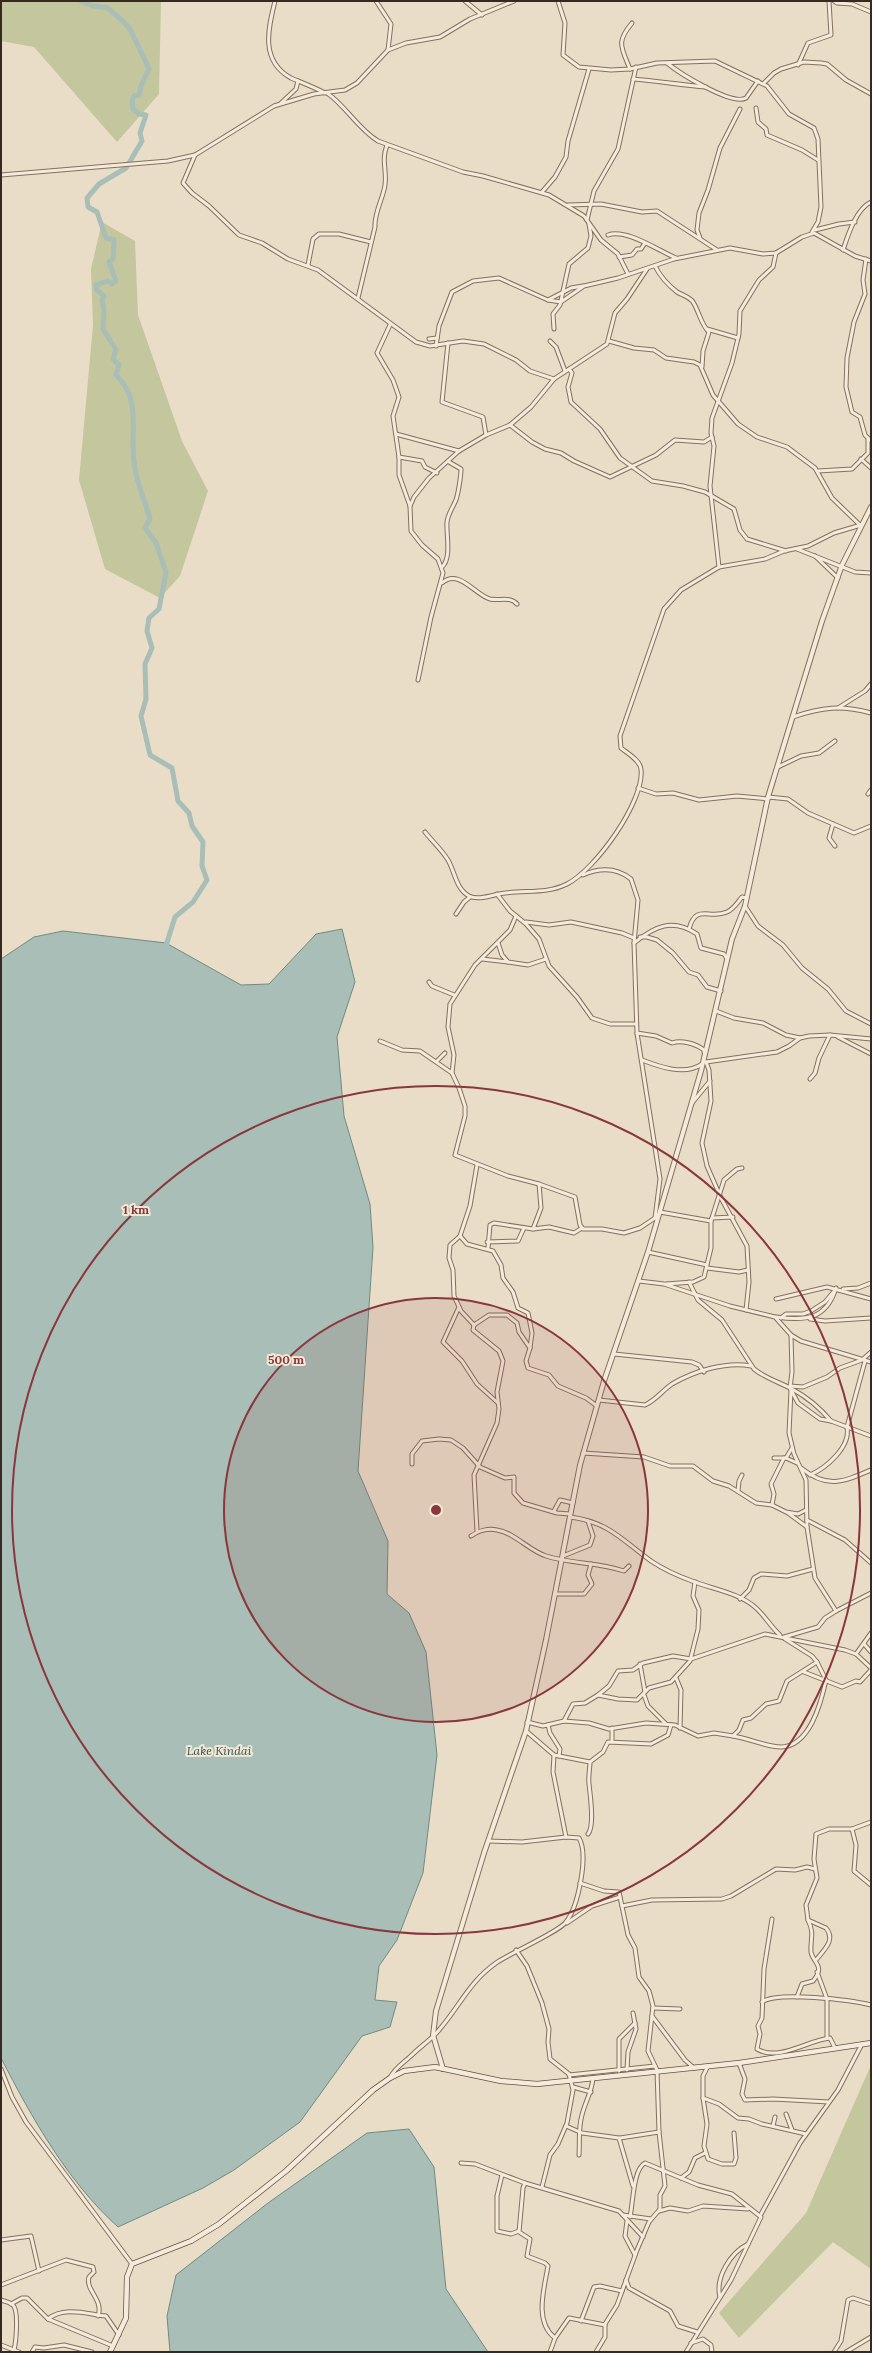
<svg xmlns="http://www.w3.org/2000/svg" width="872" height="2353" viewBox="0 0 872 2353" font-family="Lora,serif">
<rect width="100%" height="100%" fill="#e9ddc8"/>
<g fill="#c4c69d">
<polygon points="1,1 161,1 159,94 117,142 34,47 1,41"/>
<polygon points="102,222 135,241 138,315 182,441 208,491 180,576 160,598 105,569 79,480 93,325 91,269"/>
<polygon points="871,2065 871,2269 833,2242 739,2338 719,2313 806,2213"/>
</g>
<g fill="#a8beb6" stroke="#708b82">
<path d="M 342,929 L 355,982 L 337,1037 L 344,1116 L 370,1204 L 373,1247 L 358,1471 L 388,1541 L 387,1594 L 409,1613 L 426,1652 L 437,1755 L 423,1873 L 397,1940 L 379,1966 L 375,2000 L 397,2002 L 390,2027 L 362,2036 L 300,2122 L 234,2170 L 203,2188 L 118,2227 C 67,2181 32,2118 1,2058 L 1,959 L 34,937 L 63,931 L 166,943 L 241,985 L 269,984 L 316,934 Z"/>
<polygon points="409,2129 434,2167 446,2289 488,2352 170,2352 167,2316 176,2275 268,2203 367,2133"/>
</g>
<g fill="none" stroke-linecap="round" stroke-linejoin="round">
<path stroke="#a8beb6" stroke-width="5" d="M 81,1 L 93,6 L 108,8 L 129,27 L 149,69 L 141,86 L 139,95 L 134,96 L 132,101 L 133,109 L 139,114 L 146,115 L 140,133 L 142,141 L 126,168 L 99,184 L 87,198 L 88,207 L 97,212 L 106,238 L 114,240 L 113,259 L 109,262 L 116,281 L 112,284 L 108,281 L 96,285 L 96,289 L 104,296 L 102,301 L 104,309 L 103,329 L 116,350 L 113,359 L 119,365 L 116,375 C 142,400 130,430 134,462 C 136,481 145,501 150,519 L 145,528 L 156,543 L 166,572 L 159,609 L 149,618 L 147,631 L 152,648 L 145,664 L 146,699 L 141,716 L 150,755 L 172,768 L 178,801 L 189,813 L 192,826 L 203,842 L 202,866 L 207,880 L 193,902 L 175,917 L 165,949"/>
<defs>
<g id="minor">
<path d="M 275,1 C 268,29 260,61 291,78 C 303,83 314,87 325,93"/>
<polyline points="376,1 391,24 388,50"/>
<polyline points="465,1 482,15"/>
<polyline points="558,1 565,23 563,55 579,67 611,70 630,69 657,63 715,61 767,86 789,114 814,128 818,139 821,207 818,222 812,232"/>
<polyline points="834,1 837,3 852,4 871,12"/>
<path d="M 667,63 C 679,73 732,106 746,98 L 758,81"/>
<polyline points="798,65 808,43 831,35 829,1"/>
<path d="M 630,69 C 621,47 616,42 632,23"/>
<path d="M 633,79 C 658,81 681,85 706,87"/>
<polyline points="764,83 774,73 781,69 804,62 821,63 827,64 846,80 871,94"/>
<path d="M 327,93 C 346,106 358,129 378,141 L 463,172 L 483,176 L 549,195 L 584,216 L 601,240 L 618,254 L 628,274"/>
<polyline points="281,103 296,89 298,81"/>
<polyline points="756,108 758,122 766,129 767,135 802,150 818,160"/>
<polyline points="195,155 183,183 192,193 209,206 239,235 262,243 288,259 318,270 416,342 430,346 463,341 484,344 516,360 530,371 554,379"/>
<polyline points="1,175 168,161 195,155 274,106 314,94 345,90 357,83 388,50 406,43 440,37 470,19 514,1"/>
<polyline points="542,192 555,177 566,157 568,141 589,69"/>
<polyline points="568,205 601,204 642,212 657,211 717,250"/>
<polyline points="587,220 594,191 618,149 636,67"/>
<polyline points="815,230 839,224 855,222"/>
<path d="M 608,235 C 626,228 659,251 676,258"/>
<polyline points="700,238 697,230 699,213 708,190 720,148 740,109"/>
<path d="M 843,250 C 848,235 856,209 871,202"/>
<polyline points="619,257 632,255 637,249 641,249 645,243"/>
<polyline points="866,259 863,280 865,294 854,322 847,358 846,387 852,412 860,417 865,435 871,441"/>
<polyline points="308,265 313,239 319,234 339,234 371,242"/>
<path d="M 655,266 C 660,276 668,285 677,292 C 682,295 690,297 693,302 C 699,311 701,325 709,332 L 703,351 L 702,367"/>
<path d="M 358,298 L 375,227 C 374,213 383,199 385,185 C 387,169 381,161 387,145"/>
<polyline points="548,300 571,288 583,286"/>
<polyline points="390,325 377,353 393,380 399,397 393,416 399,457 399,475 410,506 411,531 422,545 438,559 443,573 431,617 418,680"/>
<polyline points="554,329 553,314 560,305 569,264 588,248 591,236 589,224"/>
<polyline points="707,329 738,338"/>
<polyline points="429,339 437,338"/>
<polyline points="550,341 556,347 565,371"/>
<polyline points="609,341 634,348 654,350 666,358 694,362 700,365 713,395 738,424 757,437 787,447 815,468 832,498 861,526"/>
<polyline points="448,343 442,402 483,417 486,435"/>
<polyline points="436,346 439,326 452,292 473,281 499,278 548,300 561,302 584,286 618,278 674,259 730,248 763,254 776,253 802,237 814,233 855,256 871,261"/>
<polyline points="569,369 572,373 568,387 571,402 600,429 620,458 652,481 683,486 705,492 734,509 740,530 747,539 786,551"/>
<polyline points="510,425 532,442 545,449 561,453 574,461 610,477 656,455 675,440 704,442 712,437"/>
<polyline points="396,434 459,451"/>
<polyline points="399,457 422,461 425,467 437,473"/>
<polyline points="861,459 871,468"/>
<polyline points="818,471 852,469 868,453 868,439"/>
<polyline points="410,506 414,497 429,478 459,451 486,435 510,425 531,407 554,379 607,344 615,313 627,299 647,269"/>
<polyline points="797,549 855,572 871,573"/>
<polyline points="815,556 838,578"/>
<path d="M 442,567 C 452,558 446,534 447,522 C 448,514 452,509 455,502 C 458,497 461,475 461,469 L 449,462"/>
<polyline points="719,567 710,486 714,446 711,433 712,418 732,363 739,334 740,311 759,280 773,267 776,253"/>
<path d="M 442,583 C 459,568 475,595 490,599 C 500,601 510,596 517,604"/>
<polyline points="838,708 865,691 871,684"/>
<path d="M 793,717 C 822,707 841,705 871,713"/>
<polyline points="778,767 801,756 819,753 835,741"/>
<polyline points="638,788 656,794 673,793 699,800 737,796 768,799"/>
<polyline points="868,794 871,790"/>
<polyline points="768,797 788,799 808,813 854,833 871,826"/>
<polyline points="833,824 829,838 835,846"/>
<path d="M 425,832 C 432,841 442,850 448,860 C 455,872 456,889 469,896 C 479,901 494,894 505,893 C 527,890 547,894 567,884 C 595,870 645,801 641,769 C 640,760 627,753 621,748 L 620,736 L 664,609 L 681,590 L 719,567 L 765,559 L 784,551 L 808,546 L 834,533 L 861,525"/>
<path d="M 583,875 C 599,868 616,867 631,879 L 638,900 L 634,943 L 637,1033 L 660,1179 L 655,1218"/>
<polyline points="497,894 510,911 526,924 539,939 549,966 577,997 592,1018 610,1024 636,1024"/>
<polyline points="745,906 758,926 783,945 802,968 828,989 846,1011 871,1024"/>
<polyline points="456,914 464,902 470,897"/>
<polyline points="516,916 510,930 475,965 450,1004 448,1027 454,1055 452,1073 459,1088 465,1106 465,1116 455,1155 508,1176 539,1184 575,1197 580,1225 583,1229 602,1229 624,1233 640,1228 658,1216"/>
<polyline points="526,922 549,925 571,922 622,933 634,938"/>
<path d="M 689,929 C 696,903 709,920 727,912 C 734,909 737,903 742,897 L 747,898"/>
<polyline points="640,937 647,937 657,940 673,953 689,972 698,975 707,987 721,991"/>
<polyline points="498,943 502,955 508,962 528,965 546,959"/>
<path d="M 634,943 C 655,926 672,918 697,934 L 701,948 L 724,954 L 727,959"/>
<polyline points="482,959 508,962"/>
<polyline points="429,982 432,986 454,995"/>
<polyline points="716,1011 734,1018 763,1023 786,1035 800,1038"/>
<path d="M 637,1033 L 656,1036 L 672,1043 C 681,1040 695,1043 704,1050 L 704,1052"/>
<polyline points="838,1037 871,1054"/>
<polyline points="380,1041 402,1050 420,1051 452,1073"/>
<path d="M 642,1060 C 660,1067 685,1076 702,1064"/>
<polyline points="437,1061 445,1053"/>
<polyline points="706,1062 709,1070 711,1101 702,1143 707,1166 721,1198 747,1246 749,1282 746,1310"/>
<polyline points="706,1062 777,1052 789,1046 800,1038 809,1036 830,1035 871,1039"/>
<polyline points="810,1079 815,1073 819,1058 830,1035"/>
<polyline points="692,1103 710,1081"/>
<polyline points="477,1165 470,1206 460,1236 450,1245 449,1258 453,1270 454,1296 461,1311 474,1325 489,1315 507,1315 517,1323 519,1332 530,1348 526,1361 528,1368 549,1375 558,1386 586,1398 597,1406"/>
<polyline points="660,1212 711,1221"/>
<polyline points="712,1218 733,1217"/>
<polyline points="533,1229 541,1208 539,1184"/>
<polyline points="460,1236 467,1244 493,1251 501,1265 503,1278 513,1292 518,1308 528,1313 532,1333 530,1348"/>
<polyline points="487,1242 518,1241 524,1228"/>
<polyline points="488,1248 490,1225 494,1223 533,1229 549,1227 574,1233 582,1228"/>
<polyline points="648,1252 707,1265"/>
<polyline points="707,1268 739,1272 748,1270"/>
<polyline points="639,1281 664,1284 730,1306 775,1317 791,1335 801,1341 871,1362"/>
<path d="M 689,1282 L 698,1300 L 722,1320 L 754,1369 C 765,1378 779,1382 792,1389 C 807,1397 820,1408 831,1421"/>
<polyline points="666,1284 693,1282 704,1277 711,1248 711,1221 724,1180 737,1169 742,1168"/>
<polyline points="843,1289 858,1288 871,1283"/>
<polyline points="776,1299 827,1287 871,1299"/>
<polyline points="459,1307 443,1342 462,1361 477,1384 498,1403"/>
<path d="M 776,1317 C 805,1321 826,1320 836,1288"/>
<polyline points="781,1318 786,1314 803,1314 811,1311 825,1302 836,1289"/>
<polyline points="810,1319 825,1321 871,1318"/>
<polyline points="474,1325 473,1330 499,1351 503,1361 497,1392 499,1409 497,1423 474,1475 477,1531"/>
<polyline points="791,1335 792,1372 790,1388 798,1403 820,1419 831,1421 871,1436"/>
<polyline points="614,1354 692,1362 699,1365 704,1372"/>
<polyline points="790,1386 803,1387 827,1377 840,1368 862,1360 871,1352"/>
<polyline points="791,1390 789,1433 794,1454 806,1480 807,1527 815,1578 836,1611"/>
<path d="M 599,1400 L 645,1405 C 656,1400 663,1390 672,1384 C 694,1371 727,1361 751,1366"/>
<polyline points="583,1453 644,1457 670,1466 693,1466 713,1481 729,1486 756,1503 772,1505 786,1512 798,1514 806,1510"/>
<polyline points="774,1458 786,1458 797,1463"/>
<polyline points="786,1458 792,1448"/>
<polyline points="412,1464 412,1454 422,1441 439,1439 451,1440 463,1448 480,1467 505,1478 514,1477 514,1493 523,1503 557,1513 570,1514"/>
<path d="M 801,1468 C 827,1489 843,1482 871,1470"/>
<path d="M 810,1475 C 826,1468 851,1447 847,1427 L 865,1361"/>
<polyline points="738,1491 739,1481 742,1475"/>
<polyline points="772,1505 774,1494 771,1484 784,1458"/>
<polyline points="554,1511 560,1500 573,1503"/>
<polyline points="788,1513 807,1527"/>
<path d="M 570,1517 C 609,1522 622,1540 651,1561 C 663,1569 678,1576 692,1581 C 712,1589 740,1593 756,1608 C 765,1616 771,1627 780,1635"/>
<polyline points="807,1520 845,1540 871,1563"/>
<path d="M 471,1536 C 478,1531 488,1528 497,1530 C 515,1533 528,1550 546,1556 C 571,1564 599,1562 624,1571 L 629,1566"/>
<polyline points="563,1556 590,1545 593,1536 588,1521"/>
<polyline points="555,1594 584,1594 592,1584 588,1575 591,1564"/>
<polyline points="740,1599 749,1590 754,1578 761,1574 787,1576 813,1569"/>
<polyline points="784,1637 818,1627 825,1618 836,1611 871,1593"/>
<polyline points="864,1644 871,1652"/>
<polyline points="856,1654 871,1633"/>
<polyline points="640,1664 645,1692"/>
<polyline points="804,1672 842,1687 856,1681 860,1682 871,1670"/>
<polyline points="676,1678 681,1690 680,1728"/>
<polyline points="598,1695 609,1686 618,1671 633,1670 643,1663 673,1656 691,1659 765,1634 845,1650 856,1654 871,1668"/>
<polyline points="644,1695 648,1706 666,1724"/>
<polyline points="564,1721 573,1704 585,1703 598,1695 618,1699 637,1700 649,1688 671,1682 690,1661 698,1629 699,1610 693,1596 695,1582"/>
<polyline points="527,1722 543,1726 564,1721 589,1723 609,1729 646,1723 675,1725 698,1736 714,1733 733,1736 739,1730 743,1720 751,1718 766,1704 779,1701 787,1681 817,1662"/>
<polyline points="548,1725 550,1733 560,1749 559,1756"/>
<polyline points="526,1731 554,1755 553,1772 566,1837"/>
<path d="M 733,1736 C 748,1738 766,1747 781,1747 C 810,1746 821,1703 826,1680 L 817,1662 L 812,1656 L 785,1639"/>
<polyline points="612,1741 612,1728"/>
<polyline points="554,1755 590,1762"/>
<polyline points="852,1829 856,1845 854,1871 871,1885"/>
<path d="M 588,1834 C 595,1826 590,1794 589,1784 C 588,1777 590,1768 590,1762 L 603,1752 L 608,1742 L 651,1744 L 668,1735 L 671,1725"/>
<polyline points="580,1883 604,1891 619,1892 628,1935 635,1948 639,1977 649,1991 653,2006 648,2051 657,2070 659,2132 665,2186 660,2195 660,2209 649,2222 637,2250 617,2305 605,2324 605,2337 596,2352"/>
<polyline points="622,1906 652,1900 722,1899 731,1896 776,1869 795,1870 807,1867 815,1869"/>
<path d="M 772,1919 L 764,1969 L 762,2018 L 758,2026 L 760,2034 L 757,2049 C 779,2062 808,2040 830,2038 L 835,2048"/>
<polyline points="567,1923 592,1906 620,1897"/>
<polyline points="516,1950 527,1966 542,2003 549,2029 548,2042 550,2059 569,2074 573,2090 567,2123 558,2144 550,2155 542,2187"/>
<path d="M 816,1960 C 824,1950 836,1940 826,1928 L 808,1920 L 806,1905 L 817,1878 L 814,1859 L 816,1834 L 829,1829 L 852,1829 L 871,1822"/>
<polyline points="817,1972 827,1999 827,2038"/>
<path d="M 797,1997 L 802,1984 L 813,1981 C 826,1966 813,1963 811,1952 C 810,1939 815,1934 808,1920"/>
<path d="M 762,2002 C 777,1991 851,2000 871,2005"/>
<polyline points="653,2008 680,2009"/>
<polyline points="652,2016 685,2060 694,2068"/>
<polyline points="739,2063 745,2079 742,2094 745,2100 773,2099 829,2102"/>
<polyline points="708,2066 703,2076 703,2098 707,2124 704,2146 708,2159 722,2164 734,2164 736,2158 734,2133"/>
<polyline points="1,2069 12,2097 26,2122 132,2264"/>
<polyline points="627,2070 628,2052 636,2029 633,2013"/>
<polyline points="619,2071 619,2039 635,2023"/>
<polyline points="569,2075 655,2066"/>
<path d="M 390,2078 C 394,2068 405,2062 413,2054 C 421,2046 432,2039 439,2030 C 460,2006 469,1982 496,1963 C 510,1953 559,1932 566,1922 C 578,1907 589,1855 579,1838 L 566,1837 L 522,1842 L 489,1841"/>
<polyline points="573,2087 591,2092"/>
<polyline points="703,2098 719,2104 738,2118 749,2119 762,2124 806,2134"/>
<polyline points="786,2114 792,2130"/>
<polyline points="566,2126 582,2133 619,2138 633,2186"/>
<polyline points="773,2126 775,2117"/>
<polyline points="620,2138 659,2132"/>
<path d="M 579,2155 C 580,2141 578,2128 582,2115 C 585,2102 592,2092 593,2078"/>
<polyline points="461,2163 475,2164 525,2183 619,2211 643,2237"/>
<polyline points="502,2175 497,2196 497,2231 511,2234 519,2231"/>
<polyline points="681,2178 689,2172 695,2158 705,2153"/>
<path d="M 525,2183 L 523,2188 L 519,2232 L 530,2239 L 527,2256 L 545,2263 L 548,2266 C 544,2289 534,2322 555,2338"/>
<polyline points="659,2211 670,2208 688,2211 703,2206 748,2209"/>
<polyline points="623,2215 651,2219"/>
<polyline points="760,2216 800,2143 838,2090 862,2044"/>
<path d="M 630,2217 C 633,2204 633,2169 645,2163 L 698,2185 L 732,2194 L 761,2217 L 731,2280 L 686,2352"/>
<polyline points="627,2221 625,2236 635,2255"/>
<polyline points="1,2240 31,2236 39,2271"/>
<polyline points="626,2280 629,2288 670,2311 678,2326 697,2332"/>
<path d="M 1,2285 L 66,2260 L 93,2267 L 94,2272 L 89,2277 C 85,2290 104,2300 98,2316"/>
<path d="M 720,2297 C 715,2278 730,2253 748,2244"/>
<path d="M 1,2300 C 5,2301 10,2303 13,2305 C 19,2311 16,2342 14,2350"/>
<polyline points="11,2304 22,2298 27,2298 48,2319 113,2346"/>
<path d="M 48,2319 C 64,2306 87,2314 106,2316 L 119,2335"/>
<polyline points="581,2321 594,2287 600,2286 622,2291"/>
<polyline points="691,2343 703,2339 711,2345 712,2352"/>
<polyline points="1,2345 19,2352"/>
<polyline points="32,2352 35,2347 44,2348 64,2345 92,2352"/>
<polyline points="550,2352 555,2338 569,2318 605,2325"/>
<polyline points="834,2352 841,2341 848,2300 853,2298 871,2304"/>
<polyline points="846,2352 871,2337"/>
</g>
<polyline id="tertiary" points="443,2069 433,2035 436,2011 484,1853 526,1731 546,1640 580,1465 604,1381 648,1252 701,1071 732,939 745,906 768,797 822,621 842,565 871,507"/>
<polyline id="secondary" points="110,2352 126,2318 127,2277 132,2264 191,2241 219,2224 286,2171 373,2090 390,2078 404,2071 435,2067 501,2081 537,2084 739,2063 871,2043"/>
</defs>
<use href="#minor" stroke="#83705f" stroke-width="5"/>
<use href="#tertiary" stroke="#83705f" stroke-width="6"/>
<use href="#secondary" stroke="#655142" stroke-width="6"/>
<use href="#minor" stroke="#f5ebda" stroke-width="3"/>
<use href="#tertiary" stroke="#f5ebda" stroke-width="4"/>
<use href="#secondary" stroke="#f5ebda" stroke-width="4.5"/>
</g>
<circle cx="436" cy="1510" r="212" fill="#8a363d" fill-opacity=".12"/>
<g fill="none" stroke="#8a363d" stroke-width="2">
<circle cx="436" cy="1510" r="212"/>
<circle cx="436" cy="1510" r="424"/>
</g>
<g text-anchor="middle" stroke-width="4" stroke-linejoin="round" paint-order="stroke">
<g font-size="12" font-style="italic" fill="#32534e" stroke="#f1e8d6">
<text x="219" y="1755">Lake Kindai</text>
</g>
</g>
<circle cx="436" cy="1510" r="6" fill="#8a363d" stroke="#f1e8d6" stroke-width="2"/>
<g font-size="12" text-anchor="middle" font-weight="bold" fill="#8a363d" stroke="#f1e8d6" stroke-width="4" stroke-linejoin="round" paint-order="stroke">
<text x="136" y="1214">1 km</text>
<text x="286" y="1364">500 m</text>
</g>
<rect width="872" height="2353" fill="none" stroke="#352921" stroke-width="4"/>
</svg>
